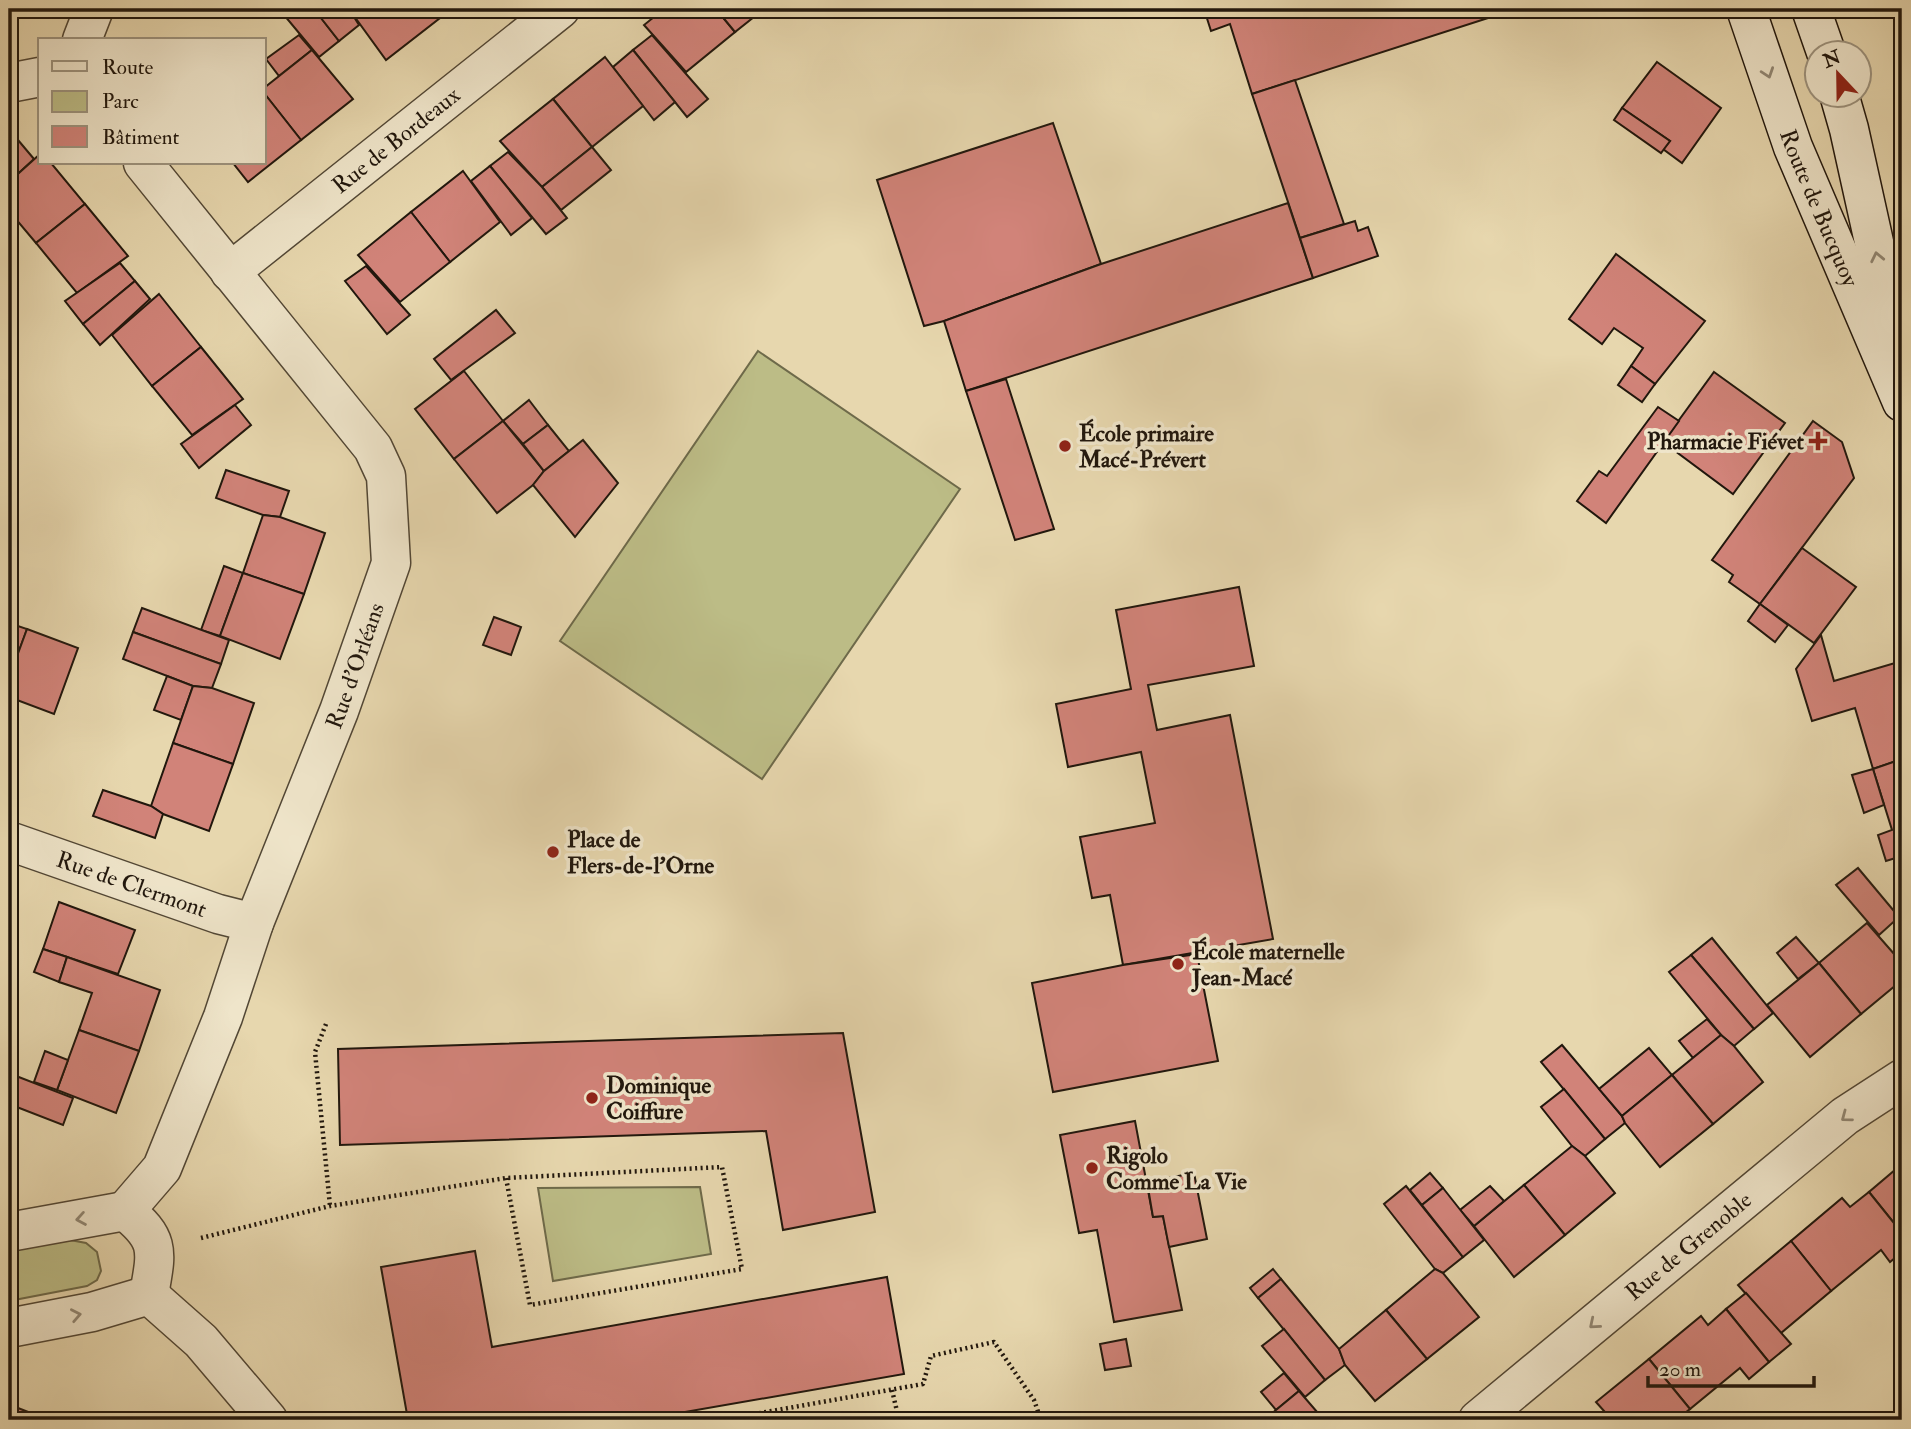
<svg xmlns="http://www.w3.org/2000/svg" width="1911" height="1429" viewBox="0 0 1911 1429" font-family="'IM FELL Double Pica',serif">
<rect width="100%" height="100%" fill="#e7d7ae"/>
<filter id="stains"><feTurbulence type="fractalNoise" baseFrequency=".00286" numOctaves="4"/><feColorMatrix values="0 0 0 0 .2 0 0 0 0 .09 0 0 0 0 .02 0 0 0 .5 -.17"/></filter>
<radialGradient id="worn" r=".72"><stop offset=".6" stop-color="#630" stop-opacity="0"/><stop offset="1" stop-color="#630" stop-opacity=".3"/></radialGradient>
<g fill="#bcbc86" stroke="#6e6a4a" stroke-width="2">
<polygon points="758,351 960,489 762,779 560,641"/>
<polygon points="700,1187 711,1254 553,1281 538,1188"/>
<polygon points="70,1240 86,1243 97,1252 101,1271 97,1280 87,1286 9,1301 9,1251"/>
</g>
<g fill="#d18379" stroke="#21170d" stroke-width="2">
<polygon points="279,9 314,9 339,41 319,57"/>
<polygon points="314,9 349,9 359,25 339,41"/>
<polygon points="349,9 433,9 440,18 386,60"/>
<polygon points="664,9 716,9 735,32 686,72 644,25"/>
<polygon points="716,9 764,9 735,32"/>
<polygon points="1204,9 1516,9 1252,94 1230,24 1211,31"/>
<polygon points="299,35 312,50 279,76 266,59"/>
<polygon points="652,35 708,99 687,117 633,50"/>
<polygon points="312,50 353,99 301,140 264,93 264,88"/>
<polygon points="633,50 675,102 654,120 613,67"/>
<polygon points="605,57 643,106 592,147 553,99"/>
<polygon points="1657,62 1721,108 1682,163 1663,149 1670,141 1622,108"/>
<polygon points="1295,80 1344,224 1300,238 1252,94"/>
<polygon points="264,93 301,140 248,182 233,163 264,163"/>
<polygon points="553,99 592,147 542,187 500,141"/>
<polygon points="1622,108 1670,141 1661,153 1614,120"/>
<polygon points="1053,123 1101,264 944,321 924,326 877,180"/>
<polygon points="18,140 34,159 9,182 9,148"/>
<polygon points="592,147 611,170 561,210 542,187"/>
<polygon points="508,152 542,187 567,218 546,234 490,166"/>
<polygon points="40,154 40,163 51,163 85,204 36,243 9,211 9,182"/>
<polygon points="490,166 532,218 511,235 471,181"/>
<polygon points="463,171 500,222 450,262 411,212"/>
<polygon points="1288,203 1313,278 966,391 944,321 1101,264"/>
<polygon points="85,204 128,256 77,293 36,243"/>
<polygon points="411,212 450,262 400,302 358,255"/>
<polygon points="1355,221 1358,231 1368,227 1378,256 1313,278 1300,238"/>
<polygon points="1616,254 1705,321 1655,384 1631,366 1643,348 1614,328 1602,344 1569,319"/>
<polygon points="120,263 135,281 83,324 65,301"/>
<polygon points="366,266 410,315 387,334 345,281"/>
<polygon points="135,281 150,299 100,345 83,324"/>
<polygon points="159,294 201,347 152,386 112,335"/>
<polygon points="496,310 515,333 451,380 434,359"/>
<polygon points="201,347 243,399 192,435 152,386"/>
<polygon points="1631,366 1655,384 1642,402 1618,385"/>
<polygon points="464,371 503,421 454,459 415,409"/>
<polygon points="1714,372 1785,423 1733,494 1663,442"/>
<polygon points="1006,379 1054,529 1015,540 966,391"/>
<polygon points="529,400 548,425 523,444 503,421"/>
<polygon points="235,405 251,425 199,468 181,444"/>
<polygon points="1658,407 1679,421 1606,523 1577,501 1599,471 1607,476"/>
<polygon points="503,421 544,471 533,485 497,513 454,459"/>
<polygon points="1813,421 1842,442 1854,478 1760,604 1729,582 1733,575 1712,560"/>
<polygon points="548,425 569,451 544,471 523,444"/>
<polygon points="583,440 618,483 575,537 533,485 544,471"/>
<polygon points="226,470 289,491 280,517 263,515 216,498"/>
<polygon points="263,515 280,517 325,533 304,594 243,573"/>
<polygon points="1802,548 1856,587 1814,643 1760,604"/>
<polygon points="224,566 243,573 220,636 201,630"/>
<polygon points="243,573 304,594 280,659 220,636"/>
<polygon points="1239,587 1254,666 1148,685 1157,730 1230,715 1273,939 1123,965 1110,895 1092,898 1080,837 1155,823 1141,752 1068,767 1056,704 1131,689 1116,610"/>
<polygon points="1760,604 1788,625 1775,642 1748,621"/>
<polygon points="142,608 229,640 221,664 133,632"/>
<polygon points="494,617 521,627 511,655 483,645"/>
<polygon points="9,623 27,629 9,678"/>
<polygon points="27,629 78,648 54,714 9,697 9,678"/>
<polygon points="133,632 221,664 212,688 193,686 123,659"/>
<polygon points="1821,635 1834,681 1895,663 1902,688 1902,759 1873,769 1855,708 1812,721 1796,669"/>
<polygon points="167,676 193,686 181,720 154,710"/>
<polygon points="193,686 212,688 254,703 233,764 173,743"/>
<polygon points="173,743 233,764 209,831 163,814 151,806"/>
<polygon points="1902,759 1902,856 1886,861 1878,835 1892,830 1873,769"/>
<polygon points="1873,769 1884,805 1864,813 1852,775"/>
<polygon points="103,790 151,806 163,814 155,838 93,816"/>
<polygon points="1858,868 1899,917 1879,935 1836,885"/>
<polygon points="59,902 135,930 118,974 43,949"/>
<polygon points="1867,923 1902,963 1902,980 1861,1014 1819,963"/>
<polygon points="1796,937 1819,963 1798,979 1777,953"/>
<polygon points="1712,938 1773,1013 1754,1029 1691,955"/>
<polygon points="43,949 67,957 59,982 34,972"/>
<polygon points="1197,954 1218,1061 1053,1092 1032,983 1123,965"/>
<polygon points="1691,955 1754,1029 1734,1046 1721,1035 1669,972"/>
<polygon points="67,957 160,990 139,1051 79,1030 92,993 59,982"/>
<polygon points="1819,963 1861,1014 1810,1057 1767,1005"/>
<polygon points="1707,1019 1721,1035 1693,1058 1679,1041"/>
<polygon points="79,1030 139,1051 116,1113 57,1090"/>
<polygon points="843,1033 875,1212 783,1230 766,1131 340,1145 338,1049"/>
<polygon points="1721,1035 1734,1046 1763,1082 1713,1124 1672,1075"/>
<polygon points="1562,1045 1622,1116 1625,1123 1605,1139 1541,1062"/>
<polygon points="1649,1048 1672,1075 1622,1116 1599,1089"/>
<polygon points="45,1051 68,1060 57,1090 34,1082"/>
<polygon points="11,1074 73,1098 63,1125 9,1104 9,1080"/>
<polygon points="1672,1075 1713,1124 1660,1167 1625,1123 1622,1116"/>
<polygon points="1564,1089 1605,1139 1585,1156 1572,1146 1541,1107"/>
<polygon points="1135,1121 1153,1217 1163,1216 1182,1310 1114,1322 1097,1230 1079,1233 1060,1135"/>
<polygon points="1572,1146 1585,1156 1615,1193 1565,1235 1524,1185"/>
<polygon points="1902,1164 1902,1233 1869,1192"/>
<polygon points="1194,1173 1207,1239 1169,1247 1163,1216 1153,1217 1147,1182"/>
<polygon points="1430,1173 1443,1188 1422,1205 1410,1190"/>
<polygon points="1524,1185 1565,1235 1514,1277 1474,1226"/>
<polygon points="1406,1186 1463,1257 1443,1273 1435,1269 1384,1204"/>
<polygon points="1490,1186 1504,1201 1474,1226 1460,1210"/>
<polygon points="1443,1188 1484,1240 1463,1257 1422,1205"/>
<polygon points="1869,1192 1902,1233 1902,1252 1890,1262 1881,1250 1831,1291 1791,1241 1842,1198 1850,1207"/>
<polygon points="1791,1241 1831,1291 1781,1333 1738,1285"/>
<polygon points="475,1251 492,1347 887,1277 904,1374 639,1420 408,1420 381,1267"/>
<polygon points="1273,1269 1281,1279 1258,1298 1250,1288"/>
<polygon points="1435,1269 1443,1273 1479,1317 1427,1359 1386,1310"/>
<polygon points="1281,1279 1339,1349 1345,1365 1325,1380 1258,1298"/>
<polygon points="1746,1293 1791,1344 1769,1362 1726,1309"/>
<polygon points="1726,1309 1769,1362 1749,1379 1740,1368 1690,1409 1649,1359 1701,1316 1708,1325"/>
<polygon points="1386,1310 1427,1359 1375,1401 1345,1365 1339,1349"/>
<polygon points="1284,1329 1325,1380 1305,1397 1262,1346"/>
<polygon points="1126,1339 1131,1366 1105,1370 1100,1344"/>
<polygon points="1649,1359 1690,1409 1676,1420 1612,1420 1596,1402"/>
<polygon points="1284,1373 1299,1391 1276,1410 1261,1392"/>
<polygon points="1299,1391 1324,1420 1264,1420 1276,1410"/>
<polygon points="18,1408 41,1417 51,1420 14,1420"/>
</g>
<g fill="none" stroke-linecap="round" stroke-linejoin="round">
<defs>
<g id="minor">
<polyline points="82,40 94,9"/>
<polyline points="9,83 40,77"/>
<path id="s1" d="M 230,272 L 560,9"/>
<path id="s2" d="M 9,841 L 218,914 L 254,923"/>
<path id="s3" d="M 125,1211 L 162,1168 L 223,1017 L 254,923 L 339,711 L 391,563 L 386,476 L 373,448 L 143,163"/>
<path d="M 9,1232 L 125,1211 C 162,1240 156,1253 149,1295"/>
<polyline points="149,1295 201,1341 268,1420"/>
<polyline points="9,1328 92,1312 149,1295"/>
<path id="s4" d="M 1478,1420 L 1845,1116 L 1902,1079"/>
</g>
<g id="secondary">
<path id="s5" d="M 1746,9 L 1793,147 L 1902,402"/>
<polyline points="1811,9 1826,52"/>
<polyline points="1839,94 1849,129 1897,346"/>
</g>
</defs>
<use href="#minor" stroke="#524735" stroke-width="41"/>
<use href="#secondary" stroke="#21170d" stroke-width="41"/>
<g stroke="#21170d" stroke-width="4.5" stroke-dasharray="2 3.5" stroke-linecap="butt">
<polyline points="326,1024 315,1052 330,1206"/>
<polyline points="201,1238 330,1206 506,1178 722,1167 742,1269 530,1305 506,1178"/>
<polyline points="892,1390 899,1420"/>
<polyline points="721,1420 923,1384 931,1356 994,1342 1034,1400 1041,1420"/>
</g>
<use href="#minor" stroke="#efe5ca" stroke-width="38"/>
<use href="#secondary" stroke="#efe5ca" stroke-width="38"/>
</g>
<defs><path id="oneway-chevron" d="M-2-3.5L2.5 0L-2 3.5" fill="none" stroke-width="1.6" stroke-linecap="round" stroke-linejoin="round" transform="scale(1.75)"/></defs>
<g stroke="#928875">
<use href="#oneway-chevron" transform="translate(1768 73) rotate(71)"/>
<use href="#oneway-chevron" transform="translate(1877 257) rotate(-102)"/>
<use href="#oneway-chevron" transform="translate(1846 1117) rotate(143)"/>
<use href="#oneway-chevron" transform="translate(81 1219) rotate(170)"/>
<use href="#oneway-chevron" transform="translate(76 1315) rotate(-11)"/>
<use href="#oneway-chevron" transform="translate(1594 1324) rotate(140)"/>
</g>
<g fill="#8f2418" stroke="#efe5ca" stroke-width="2.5">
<path d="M1814.5 430.5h7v7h7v7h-7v7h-7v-7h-7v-7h7z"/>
<circle cx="1065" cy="446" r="7"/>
<circle cx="553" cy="852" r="7"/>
<circle cx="1178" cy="964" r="7"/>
<circle cx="592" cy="1098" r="7"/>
<circle cx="1092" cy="1168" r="7"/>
</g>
<g text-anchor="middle" stroke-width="7" stroke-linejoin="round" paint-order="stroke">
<g font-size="23" fill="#21170d" stroke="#efe5ca">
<text dy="8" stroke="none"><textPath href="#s1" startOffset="212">Rue de Bordeaux</textPath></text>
<text dy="8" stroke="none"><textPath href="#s5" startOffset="212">Route de Bucquoy</textPath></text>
<text dy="8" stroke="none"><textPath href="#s3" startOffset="595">Rue d'Orléans</textPath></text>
<text dy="8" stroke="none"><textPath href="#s2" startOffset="130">Rue de Clermont</textPath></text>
<text dy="8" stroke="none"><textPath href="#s4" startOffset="273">Rue de Grenoble</textPath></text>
</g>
<g font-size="23" font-weight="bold" fill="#21170d" stroke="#efe5ca" text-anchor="start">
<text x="1079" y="441">École primaire<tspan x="1079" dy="26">Macé-Prévert</tspan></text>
<text x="1804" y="449" text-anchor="end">Pharmacie Fiévet</text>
<text x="567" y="847">Place de<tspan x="567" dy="26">Flers-de-l’Orne</tspan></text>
<text x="1192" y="959">École maternelle<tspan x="1192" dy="26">Jean-Macé</tspan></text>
<text x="606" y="1093">Dominique<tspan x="606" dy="26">Coiffure</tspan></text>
<text x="1106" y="1163">Rigolo<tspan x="1106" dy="26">Comme La Vie</tspan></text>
</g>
</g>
<rect width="1911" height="1429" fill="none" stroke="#e7d7ae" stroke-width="35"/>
<rect x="10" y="10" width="1890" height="1408" fill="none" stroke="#21170d" stroke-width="3.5"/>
<rect x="18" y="18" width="1876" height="1394" fill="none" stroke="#21170d" stroke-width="2"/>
<rect x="38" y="38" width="228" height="126" fill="#efe5ca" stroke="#9d937e" stroke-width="2"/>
<rect x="52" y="61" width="35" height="10" fill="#efe5ca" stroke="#9d937e" stroke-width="2"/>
<text x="102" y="74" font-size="21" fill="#21170d">Route</text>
<rect x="52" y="91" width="35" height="21" fill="#bcbc86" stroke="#9d937e" stroke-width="2"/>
<text x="102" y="108" font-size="21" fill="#21170d">Parc</text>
<rect x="52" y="126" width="35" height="21" fill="#d18379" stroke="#9d937e" stroke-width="2"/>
<text x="102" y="144" font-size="21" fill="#21170d">Bâtiment</text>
<g transform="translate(1838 74) rotate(338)"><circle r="33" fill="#efe5ca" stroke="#9d937e" stroke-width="2"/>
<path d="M0-5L12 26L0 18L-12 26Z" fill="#8f2418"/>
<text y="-10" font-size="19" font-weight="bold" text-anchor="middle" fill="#21170d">N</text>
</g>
<path d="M1648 1376v10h166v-10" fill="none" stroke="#21170d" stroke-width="3.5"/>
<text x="1659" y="1376" font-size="21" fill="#21170d" stroke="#efe5ca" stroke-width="5" paint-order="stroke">20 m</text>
<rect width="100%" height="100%" filter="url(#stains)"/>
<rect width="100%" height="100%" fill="url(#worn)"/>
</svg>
